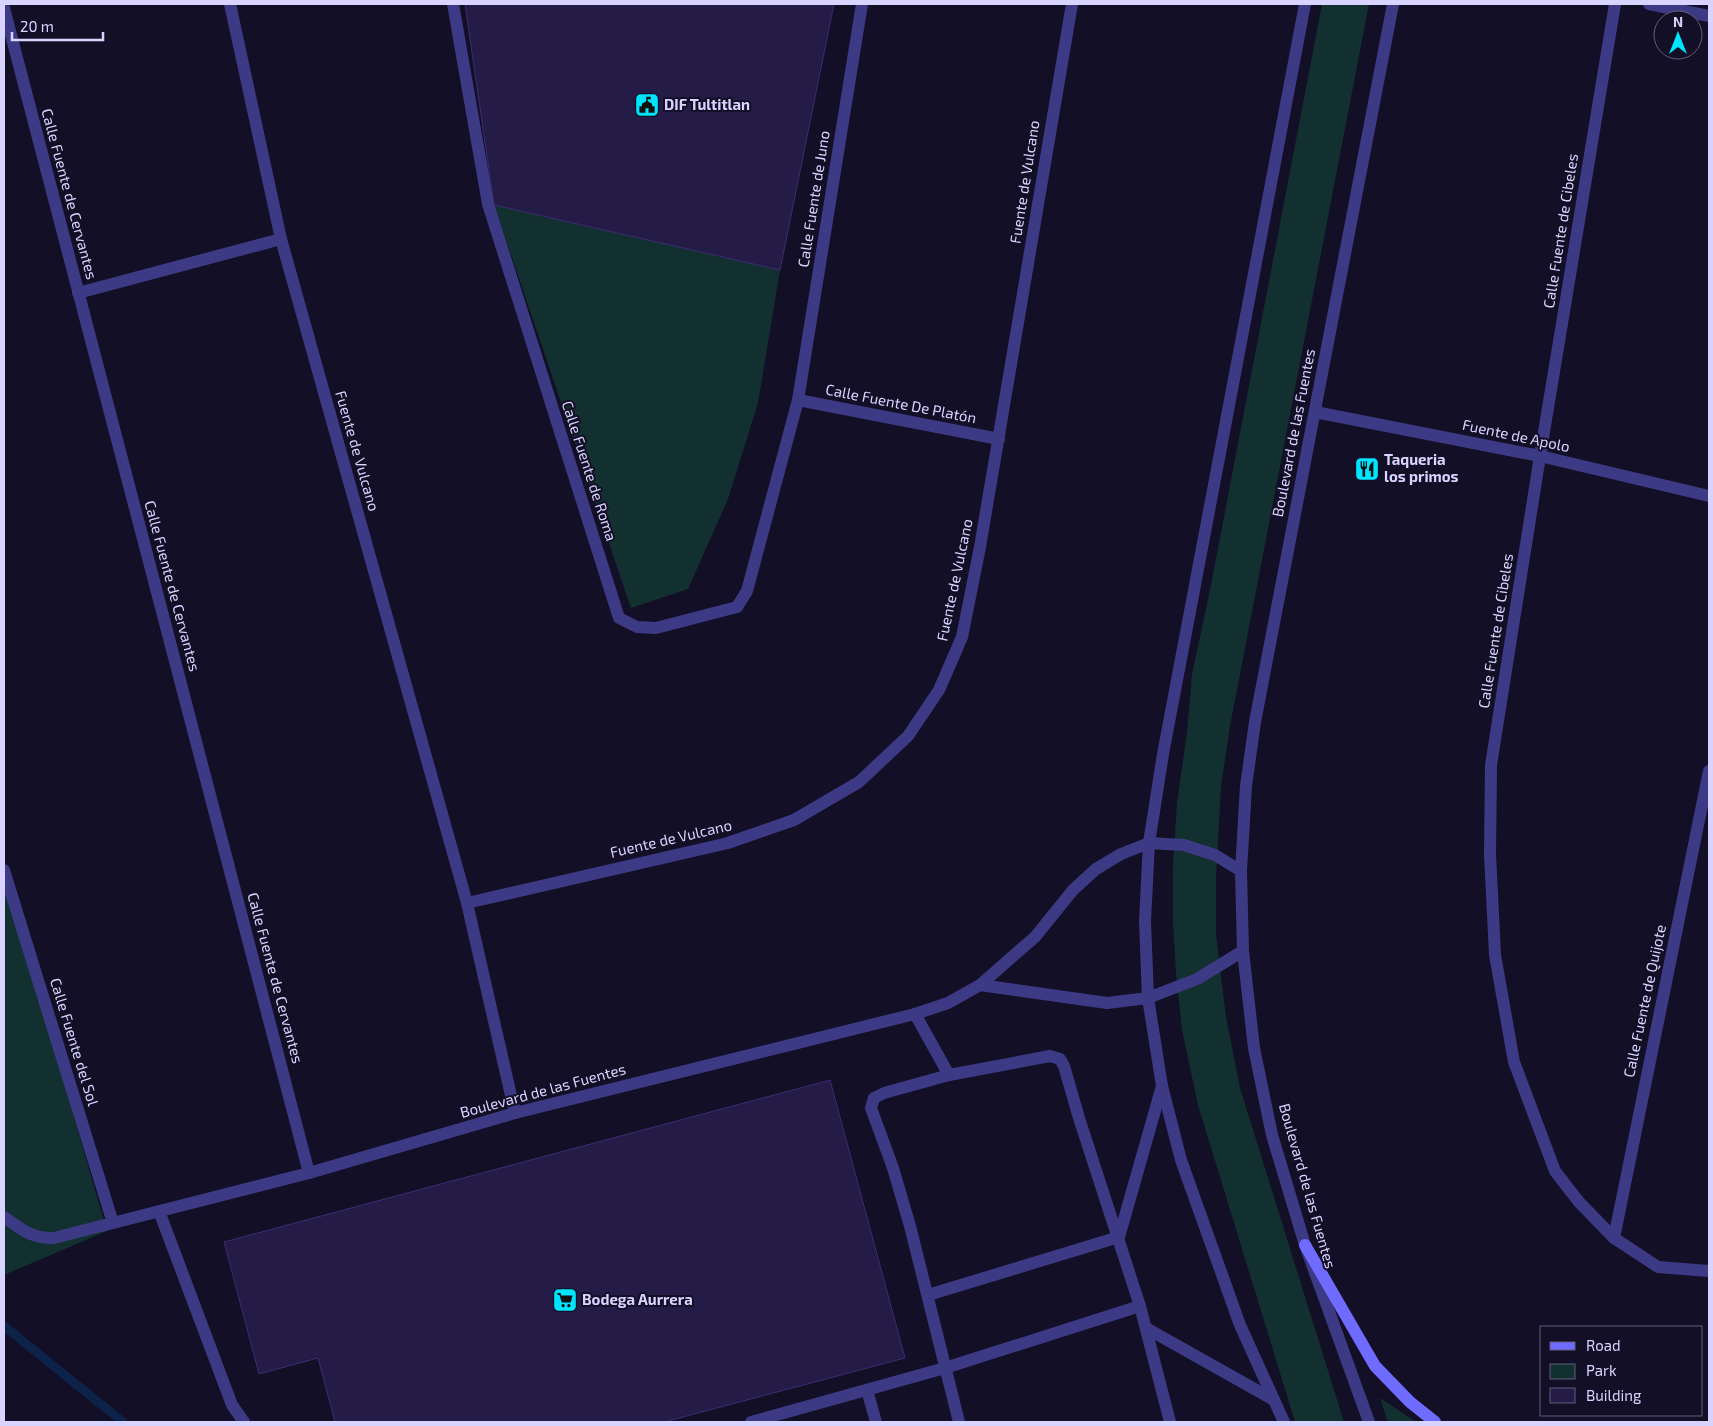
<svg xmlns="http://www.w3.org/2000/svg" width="1713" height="1426" viewBox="0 0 1713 1426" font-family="'Exo 2',sans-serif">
<rect width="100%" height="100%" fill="#130f26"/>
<g fill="#12302f">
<polygon points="1322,4 1369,4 1230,726 1221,787 1216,876 1216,934 1226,1017 1240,1088 1344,1422 1295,1422 1198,1105 1182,1030 1176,973 1173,923 1173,867 1177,803 1187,732 1192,674 1209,595"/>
<polygon points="494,205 780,270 758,403 728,499 688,589 631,608"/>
<polygon points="4,876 107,1231 4,1275"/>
<polygon points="1380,1398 1416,1422 1388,1422"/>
</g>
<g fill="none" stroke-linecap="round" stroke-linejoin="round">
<polyline stroke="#0c2248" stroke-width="9" points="4,1326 123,1422"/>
</g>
<g fill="#241b47" stroke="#3b2d73">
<polygon points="465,4 834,4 780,270 494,205"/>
<polygon points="830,1080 905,1358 664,1422 335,1422 318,1358 259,1374 224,1242"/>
</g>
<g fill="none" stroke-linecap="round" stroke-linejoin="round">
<g stroke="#3d3a85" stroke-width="12">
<polyline points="915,1014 949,1075"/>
<polyline points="159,1211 232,1405 244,1422"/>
<polyline points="928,1295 1119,1237 1162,1086"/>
<polyline points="1146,1328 1274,1400"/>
<polyline points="867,1390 876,1422"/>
<polyline points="751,1422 945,1368 1140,1306"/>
<polyline points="959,1422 910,1226 893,1168 871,1108 874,1098 884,1093 949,1075 1050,1056 1060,1059 1064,1066 1079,1118 1140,1306 1170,1422"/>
</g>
<g stroke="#3d3a85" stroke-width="12">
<polyline points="230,4 281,239 467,903 515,1113"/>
<polyline points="453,4 488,204 619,618 637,627 656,628 737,607 747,591 798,400 862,4"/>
<polyline points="1615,4 1540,456 1491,765 1490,855 1495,955 1514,1062 1555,1171 1579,1202 1614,1238 1658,1267 1709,1271"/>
<polyline points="1649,4 1709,16"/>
<polyline points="4,8 309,1173"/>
<polyline points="78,293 281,239"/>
<polyline points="798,400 999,439"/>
<polyline points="1315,412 1540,456 1709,496"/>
<polyline points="4,870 113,1223"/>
<polyline points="467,903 728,843 794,820 859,782 908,736 939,690 962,637 980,547 1072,4"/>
<polyline points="980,985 1107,1003 1148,998 1197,979 1243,951"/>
<path d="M 4,1217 C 21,1229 32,1239 54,1238 L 309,1173 L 515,1113 L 915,1014 L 948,1003 L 980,985 L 1035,937 L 1073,890 L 1096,869 L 1121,854 L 1149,843 L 1184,845 L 1215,855 L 1241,871"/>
<polyline points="1614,1238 1709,771"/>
</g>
<g stroke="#3d3a85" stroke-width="12">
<polyline points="1284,1422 1240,1325 1181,1160 1162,1086 1148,998 1145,921 1149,843 1163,754 1305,4"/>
<polyline points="1369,1422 1305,1245 1272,1135 1254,1048 1243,951 1241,871 1246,786 1255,722 1393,4"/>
</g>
<polyline stroke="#6f6bff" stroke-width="12" points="1305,1245 1375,1366 1410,1402 1435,1422"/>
</g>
<defs>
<symbol id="civic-square" viewBox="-11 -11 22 22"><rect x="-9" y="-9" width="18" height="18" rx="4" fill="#00e5ff" stroke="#130f26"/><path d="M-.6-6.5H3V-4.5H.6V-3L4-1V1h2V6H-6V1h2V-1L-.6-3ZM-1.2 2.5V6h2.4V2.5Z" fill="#111"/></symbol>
<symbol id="restaurant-square" viewBox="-11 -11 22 22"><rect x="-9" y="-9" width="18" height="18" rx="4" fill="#00e5ff" stroke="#130f26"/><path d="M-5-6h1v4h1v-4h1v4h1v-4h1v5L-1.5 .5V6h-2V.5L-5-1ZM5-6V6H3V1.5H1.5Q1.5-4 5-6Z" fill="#111"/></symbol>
<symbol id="supermarket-square" viewBox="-11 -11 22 22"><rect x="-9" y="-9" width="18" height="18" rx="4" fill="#00e5ff" stroke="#130f26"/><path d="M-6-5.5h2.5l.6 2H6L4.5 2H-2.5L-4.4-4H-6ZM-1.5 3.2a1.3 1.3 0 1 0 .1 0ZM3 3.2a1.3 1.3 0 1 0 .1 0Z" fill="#111"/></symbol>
</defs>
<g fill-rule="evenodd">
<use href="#civic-square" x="633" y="91" width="28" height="28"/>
<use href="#restaurant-square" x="1353" y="455" width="28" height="28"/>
<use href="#supermarket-square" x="551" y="1286" width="28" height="28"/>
</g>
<g text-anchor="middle" stroke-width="4" stroke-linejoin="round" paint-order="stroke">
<g font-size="15" font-weight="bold" fill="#d9d4ff" stroke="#130f26" text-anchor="start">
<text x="664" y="110">DIF Tultitlan</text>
<text x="1384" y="465">Taqueria<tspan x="1384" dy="17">los primos</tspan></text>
<text x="582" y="1305">Bodega Aurrera</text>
</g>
<g font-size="15" fill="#d9d4ff" stroke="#130f26">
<text transform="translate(1025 182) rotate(-81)" y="5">Fuente de Vulcano</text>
<text transform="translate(69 194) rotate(75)" y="5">Calle Fuente de Cervantes</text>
<text transform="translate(814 199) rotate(-81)" y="5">Calle Fuente de Juno</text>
<text transform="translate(1561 231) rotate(-81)" y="5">Calle Fuente de Cibeles</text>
<text transform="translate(901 404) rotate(11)" y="5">Calle Fuente De Platón</text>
<text transform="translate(1294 433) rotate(-79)" y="5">Boulevard de las Fuentes</text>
<text transform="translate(1516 436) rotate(12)" y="5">Fuente de Apolo</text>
<text transform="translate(357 451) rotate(74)" y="5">Fuente de Vulcano</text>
<text transform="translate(589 471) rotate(72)" y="5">Calle Fuente de Roma</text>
<text transform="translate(955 580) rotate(-78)" y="5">Fuente de Vulcano</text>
<text transform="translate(172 586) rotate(75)" y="5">Calle Fuente de Cervantes</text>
<text transform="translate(1496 631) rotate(-81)" y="5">Calle Fuente de Cibeles</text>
<text transform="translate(671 839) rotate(-13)" y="5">Fuente de Vulcano</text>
<text transform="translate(275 978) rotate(75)" y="5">Calle Fuente de Cervantes</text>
<text transform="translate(1645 1001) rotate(-78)" y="5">Calle Fuente de Quijote</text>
<text transform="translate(74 1042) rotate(73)" y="5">Calle Fuente del Sol</text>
<text transform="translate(543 1091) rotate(-15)" y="5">Boulevard de las Fuentes</text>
<text transform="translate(1307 1186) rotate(74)" y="5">Boulevard de las Fuentes</text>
</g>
</g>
<rect width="1713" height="1426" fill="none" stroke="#d9d4ff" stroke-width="10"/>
<rect x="1540" y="1326" width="162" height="90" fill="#130f26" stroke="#625e7d"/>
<rect x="1550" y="1342" width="25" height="8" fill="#6f6bff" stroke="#625e7d"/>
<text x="1586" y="1351" font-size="15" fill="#d9d4ff">Road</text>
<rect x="1550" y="1364" width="25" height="15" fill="#12302f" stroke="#625e7d"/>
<text x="1586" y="1376" font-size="15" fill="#d9d4ff">Park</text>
<rect x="1550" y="1388" width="25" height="15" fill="#241b47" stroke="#625e7d"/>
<text x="1586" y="1401" font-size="15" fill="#d9d4ff">Building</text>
<g transform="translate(1678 35)"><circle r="24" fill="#130f26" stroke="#625e7d"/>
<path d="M0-4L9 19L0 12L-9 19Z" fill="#00e5ff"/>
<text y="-8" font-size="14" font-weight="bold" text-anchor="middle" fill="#d9d4ff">N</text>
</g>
<path d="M12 32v8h91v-8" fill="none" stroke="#d9d4ff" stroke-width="2.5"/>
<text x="20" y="32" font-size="15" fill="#d9d4ff" stroke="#130f26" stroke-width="4" paint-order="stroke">20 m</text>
</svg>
